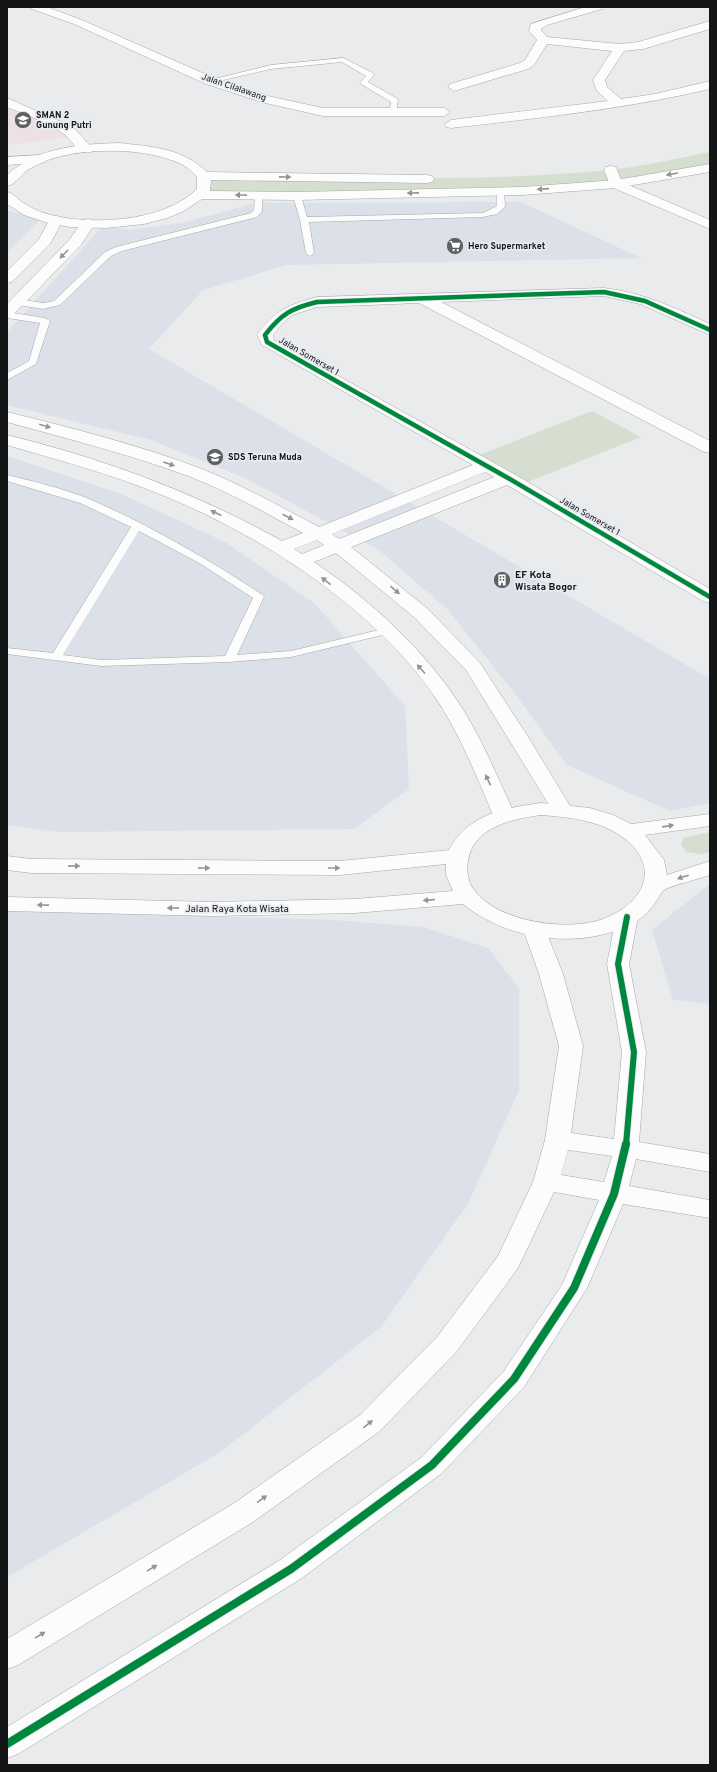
<svg xmlns="http://www.w3.org/2000/svg" width="717" height="1772" viewBox="0 0 717 1772" font-family="Overpass,sans-serif">
<rect width="100%" height="100%" fill="#e9ebed"/>
<g fill="#dce0e8">
<polygon points="521,202 641,258 287,265 203,290 149,349 710,679 710,803 670,811 567,765 513,691 448,610 379,550 245,478 151,440 7,405 7,332 103,226 131,230 186,222 255,203"/>
<polygon points="7,210 41,219 7,253"/>
<polygon points="7,456 121,494 225,542 314,603 405,706 409,789 354,829 61,832 7,825"/>
<polygon points="710,885 710,1004 673,1000 652,930 707,886"/>
<polygon points="7,910 333,920 423,927 488,948 519,988 519,1090 469,1202 381,1327 219,1453 7,1577"/>
</g>
<polygon fill="#eee1e4" points="7,103 71,137 7,145"/>
<g fill="#d6decf">
<path d="M 710,152 L 710,168 L 616,184 L 500,191 L 200,195 L 204,176 C 339,178 474,183 609,170 C 643,167 677,158 710,152 Z"/>
<polygon points="592,411 641,437 525,483 477,456"/>
<polygon points="710,832 710,852 700,854 686,852 681,844 683,838"/>
</g>
<g fill="none" stroke-linecap="round" stroke-linejoin="round">
<defs>
<g id="service">
<polygon points="343,58 373,73 374,75 368,82 398,99 396,115 389,113 391,102 361,84 360,82 366,76 342,62 271,69 210,83 206,81 271,65"/>
<polygon points="497,189 504,191 505,207 497,214 483,217 309,222 314,253 310,256 306,253 300,220 293,196 297,194 301,196 307,217 483,213 497,206"/>
<polygon points="255,194 262,196 262,211 257,217 122,251 111,256 60,305 43,309 18,305 14,302 18,299 43,303 54,301 105,252 116,247 251,213 254,210"/>
<polygon points="7,312 45,318 50,321 36,364 7,380 7,373 29,361 40,323 7,318"/>
<path d="M 7,475 C 32,481 65,489 89,499 C 150,525 207,559 263,595 L 264,597 L 237,655 L 291,651 L 387,628 L 393,631 L 391,633 L 291,657 L 229,662 L 101,666 L 7,654 L 7,648 L 53,653 L 131,527 L 80,503 L 7,481 ZM 139,531 L 201,564 L 253,598 L 225,656 L 101,660 L 63,655 Z"/>
</g>
<g id="minor">
<polygon points="30,7 47,7 82,20 214,78 268,96 323,108 444,108 450,112 444,116 323,116 261,102 206,84 74,24 32,9"/>
<path d="M 585,7 L 604,7 L 602,9 L 547,25 L 541,29 L 541,30 L 547,37 L 620,44 L 638,42 L 710,21 L 710,29 L 643,49 L 624,51 L 605,80 L 607,87 L 621,99 L 655,94 L 710,81 L 710,89 C 625,109 538,118 451,128 L 446,127 L 445,124 L 451,120 L 608,101 L 597,91 L 593,80 L 612,51 L 547,44 L 534,65 L 528,69 L 454,91 L 448,87 L 450,84 L 520,63 L 525,60 L 537,40 L 529,31 L 531,24 Z"/>
<path d="M 7,98 L 73,127 L 93,149 L 91,152 C 78,155 73,141 64,134 C 54,125 21,113 7,107 Z"/>
<polygon points="40,155 45,156 47,159 45,162 7,165 7,157"/>
<polygon points="611,166 616,167 622,182 710,220 710,229 611,187 604,170 606,167"/>
<polygon points="56,216 61,217 63,220 50,244 12,282 7,283 7,271 39,239 51,217"/>
<polygon points="88,219 93,220 95,223 81,245 12,316 7,318 7,304 70,239 83,220"/>
<path d="M 604,288 C 642,292 675,308 710,324 L 710,335 L 640,304 L 604,296 L 441,302 L 710,441 L 710,453 L 704,452 L 419,303 L 317,307 L 292,315 L 282,324 L 273,335 L 274,340 L 514,474 L 710,589 L 710,603 L 703,601 L 507,485 L 351,547 L 428,609 L 480,663 L 525,732 L 572,809 L 568,813 L 561,815 L 554,813 L 466,670 L 414,617 L 336,553 L 314,562 C 372,601 427,652 464,711 C 484,744 499,780 515,815 L 511,819 L 504,821 L 497,819 L 493,815 C 476,775 460,734 435,697 C 369,601 247,526 139,486 C 96,470 51,458 7,445 L 7,435 C 104,459 194,492 282,541 L 303,533 C 266,513 228,491 188,476 C 129,454 68,439 7,422 L 7,412 C 72,428 139,445 202,469 C 242,485 281,507 319,527 L 473,465 L 262,345 L 257,335 C 275,310 288,305 317,297 ZM 485,472 L 494,477 L 339,539 L 332,534 ZM 317,540 L 324,545 L 302,554 L 294,549 Z"/>
<path d="M 627,910 L 635,912 L 638,917 L 629,964 L 646,1052 L 639,1142 L 710,1154 L 710,1172 L 636,1159 L 629,1186 L 710,1200 L 710,1218 L 623,1204 L 587,1288 L 524,1387 L 442,1473 L 302,1578 L 18,1754 L 7,1758 L 7,1727 L 280,1560 L 422,1457 L 504,1371 L 562,1285 L 599,1200 L 554,1192 L 518,1268 L 457,1351 L 380,1431 L 253,1522 L 18,1665 L 7,1669 L 7,1639 L 233,1504 L 360,1415 L 437,1337 L 498,1256 L 533,1182 L 545,1140 L 559,1046 L 539,974 L 523,929 L 526,924 L 534,922 L 542,924 L 545,929 L 563,974 L 583,1046 L 571,1133 L 614,1139 L 622,1052 L 607,964 L 616,917 L 619,912 ZM 568,1150 L 612,1156 L 604,1182 L 561,1175 Z"/>
</g>
<g id="tertiary">
<path d="M 120,143 C 153,147 182,148 207,172 L 427,175 L 432,176 L 434,179 L 432,182 L 427,183 L 211,180 L 210,191 L 297,192 L 522,187 L 616,180 L 710,164 L 710,172 L 616,188 L 522,195 L 297,200 L 202,199 L 182,212 L 167,218 L 144,224 L 106,228 L 70,227 L 48,223 L 24,215 L 7,204 L 7,192 C 13,193 17,198 22,202 C 28,206 34,209 41,212 C 85,227 163,223 197,189 L 197,177 C 193,173 189,168 183,165 C 148,147 85,147 48,160 C 41,163 32,167 26,171 C 20,177 15,184 7,186 L 7,175 C 37,147 80,144 120,143 Z"/>
<path d="M 541,803 L 590,808 L 613,815 L 631,824 L 710,814 L 710,826 L 645,835 L 664,860 L 667,875 L 710,861 L 710,875 C 699,879 672,885 664,890 C 661,892 659,898 657,900 C 651,909 644,917 635,922 C 583,951 508,941 463,904 L 355,913 L 214,916 L 7,911 L 7,897 L 214,902 L 355,899 L 453,891 L 446,875 L 446,864 L 340,875 L 31,873 L 7,870 L 7,856 L 31,859 L 340,861 L 449,850 C 468,814 504,808 541,803 ZM 541,815 C 565,817 589,819 611,830 C 661,856 653,900 603,919 C 568,932 497,922 474,890 C 468,882 466,871 468,861 C 473,827 512,819 541,815 Z"/>
</g>
</defs>
<use href="#service" stroke="#a4a6a8" stroke-width="1"/>
<use href="#minor" stroke="#a4a6a8" stroke-width="1"/>
<use href="#tertiary" stroke="#a4a6a8" stroke-width="1"/>
<use href="#service" fill="#fcfcfc" fill-rule="evenodd"/>
<use href="#minor" fill="#fcfcfc" fill-rule="evenodd"/>
<use href="#tertiary" fill="#fcfcfc" fill-rule="evenodd"/>
<defs>
<path id="cycleway-far2" d="M 710,330 L 645,301 L 604,292 L 317,302 C 292,308 281,314 265,335 L 267,342 L 508,478 L 710,597"/>
<polyline id="cycleway-far1" points="626,1145 634,1052 618,964 627,917"/>
<polyline id="cycleway" points="7,1744 291,1569 432,1465 514,1379 574,1288 614,1194 626,1144"/>
</defs>
<use href="#cycleway-far2" stroke="#e7eaef" stroke-width="6"/>
<use href="#cycleway-far1" stroke="#e7eaef" stroke-width="8"/>
<use href="#cycleway" stroke="#e7eaef" stroke-width="10"/>
<use href="#cycleway-far2" stroke="#00873e" stroke-width="4.5"/>
<use href="#cycleway-far1" stroke="#00873e" stroke-width="6"/>
<use href="#cycleway" stroke="#00873e" stroke-width="8"/>
</g>
<defs><path id="oneway-solid" d="M-6-.8H1V-3.2L6.5 0L1 3.2V.8H-6Z"/></defs>
<g fill="#949495">
<use href="#oneway-solid" transform="translate(672 174) rotate(170)"/>
<use href="#oneway-solid" transform="translate(285 177) rotate(1)"/>
<use href="#oneway-solid" transform="translate(543 189) rotate(176)"/>
<use href="#oneway-solid" transform="translate(413 193) rotate(179)"/>
<use href="#oneway-solid" transform="translate(241 195) rotate(-179)"/>
<use href="#oneway-solid" transform="translate(64 254) rotate(134)"/>
<use href="#oneway-solid" transform="translate(45 426) rotate(16)"/>
<use href="#oneway-solid" transform="translate(169 464) rotate(19)"/>
<use href="#oneway-solid" transform="translate(216 513) rotate(-156)"/>
<use href="#oneway-solid" transform="translate(288 517) rotate(27)"/>
<use href="#oneway-solid" transform="translate(326 581) rotate(-143)"/>
<use href="#oneway-solid" transform="translate(395 590) rotate(40)"/>
<use href="#oneway-solid" transform="translate(421 669) rotate(-132)"/>
<use href="#oneway-solid" transform="translate(488 780) rotate(-115)"/>
<use href="#oneway-solid" transform="translate(668 826) rotate(-8)"/>
<use href="#oneway-solid" transform="translate(74 866) rotate(1)"/>
<use href="#oneway-solid" transform="translate(204 868) rotate(1)"/>
<use href="#oneway-solid" transform="translate(334 868)"/>
<use href="#oneway-solid" transform="translate(683 877) rotate(162)"/>
<use href="#oneway-solid" transform="translate(429 900) rotate(175)"/>
<use href="#oneway-solid" transform="translate(43 905) rotate(-179)"/>
<use href="#oneway-solid" transform="translate(173 908) rotate(-179)"/>
<use href="#oneway-solid" transform="translate(368 1424) rotate(-39)"/>
<use href="#oneway-solid" transform="translate(262 1499) rotate(-36)"/>
<use href="#oneway-solid" transform="translate(152 1568) rotate(-31)"/>
<use href="#oneway-solid" transform="translate(40 1635) rotate(-31)"/>
</g>
<defs>
<symbol id="school-disc" viewBox="-11 -11 22 22"><circle r="9.5" fill="#5f6062" stroke="#e7eaef"/><path d="M0-5L7-2L0 1L-7-2ZM-4 1L0 2.5L4 1V4Q0 6-4 4Z" fill="#fff"/></symbol>
<symbol id="supermarket-disc" viewBox="-11 -11 22 22"><circle r="9.5" fill="#5f6062" stroke="#e7eaef"/><path d="M-6-5.5h2.5l.6 2H6L4.5 2H-2.5L-4.4-4H-6ZM-1.5 3.2a1.3 1.3 0 1 0 .1 0ZM3 3.2a1.3 1.3 0 1 0 .1 0Z" fill="#fff"/></symbol>
<symbol id="building-disc" viewBox="-11 -11 22 22"><circle r="9.5" fill="#5f6062" stroke="#e7eaef"/><path d="M-4-6H4V6H1V3H-1V6H-4ZM-2.5-4.3h1.7v1.8h-1.7ZM.8-4.3h1.7v1.8H.8ZM-2.5-1h1.7V.8h-1.7ZM.8-1h1.7V.8H.8Z" fill="#fff"/></symbol>
</defs>
<g fill-rule="evenodd">
<use href="#school-disc" x="13" y="110" width="20" height="20"/>
<use href="#supermarket-disc" x="445" y="236" width="20" height="20"/>
<use href="#school-disc" x="205" y="447" width="20" height="20"/>
<use href="#building-disc" x="492" y="570" width="20" height="20"/>
</g>
<g text-anchor="middle" stroke-width="3.5" stroke-linejoin="round" paint-order="stroke">
<g font-size="9" fill="#141517" stroke="#e7eaef">
<text transform="translate(234 87) rotate(19)" y="3">Jalan Cilalawang</text>
<text transform="translate(309 356) rotate(30)" y="3">Jalan Somerset 1</text>
<text transform="translate(590 516) rotate(30)" y="3">Jalan Somerset 1</text>
</g>
<g font-size="9" font-weight="bold" fill="#141517" stroke="#e7eaef" text-anchor="start">
<text x="36" y="118">SMAN 2<tspan x="36" dy="10">Gunung Putri</tspan></text>
<text x="468" y="249">Hero Supermarket</text>
<text x="228" y="460">SDS Teruna Muda</text>
</g>
<g font-size="10" font-weight="bold" fill="#141517" stroke="#e7eaef" text-anchor="start">
<text x="515" y="578">EF Kota<tspan x="515" dy="12">Wisata Bogor</tspan></text>
</g>
<g font-size="10" fill="#141517" stroke="#e7eaef">
<text x="237" y="912">Jalan Raya Kota Wisata</text>
</g>
</g>
<rect width="717" height="1772" fill="none" stroke="#141517" stroke-width="16"/>
</svg>
